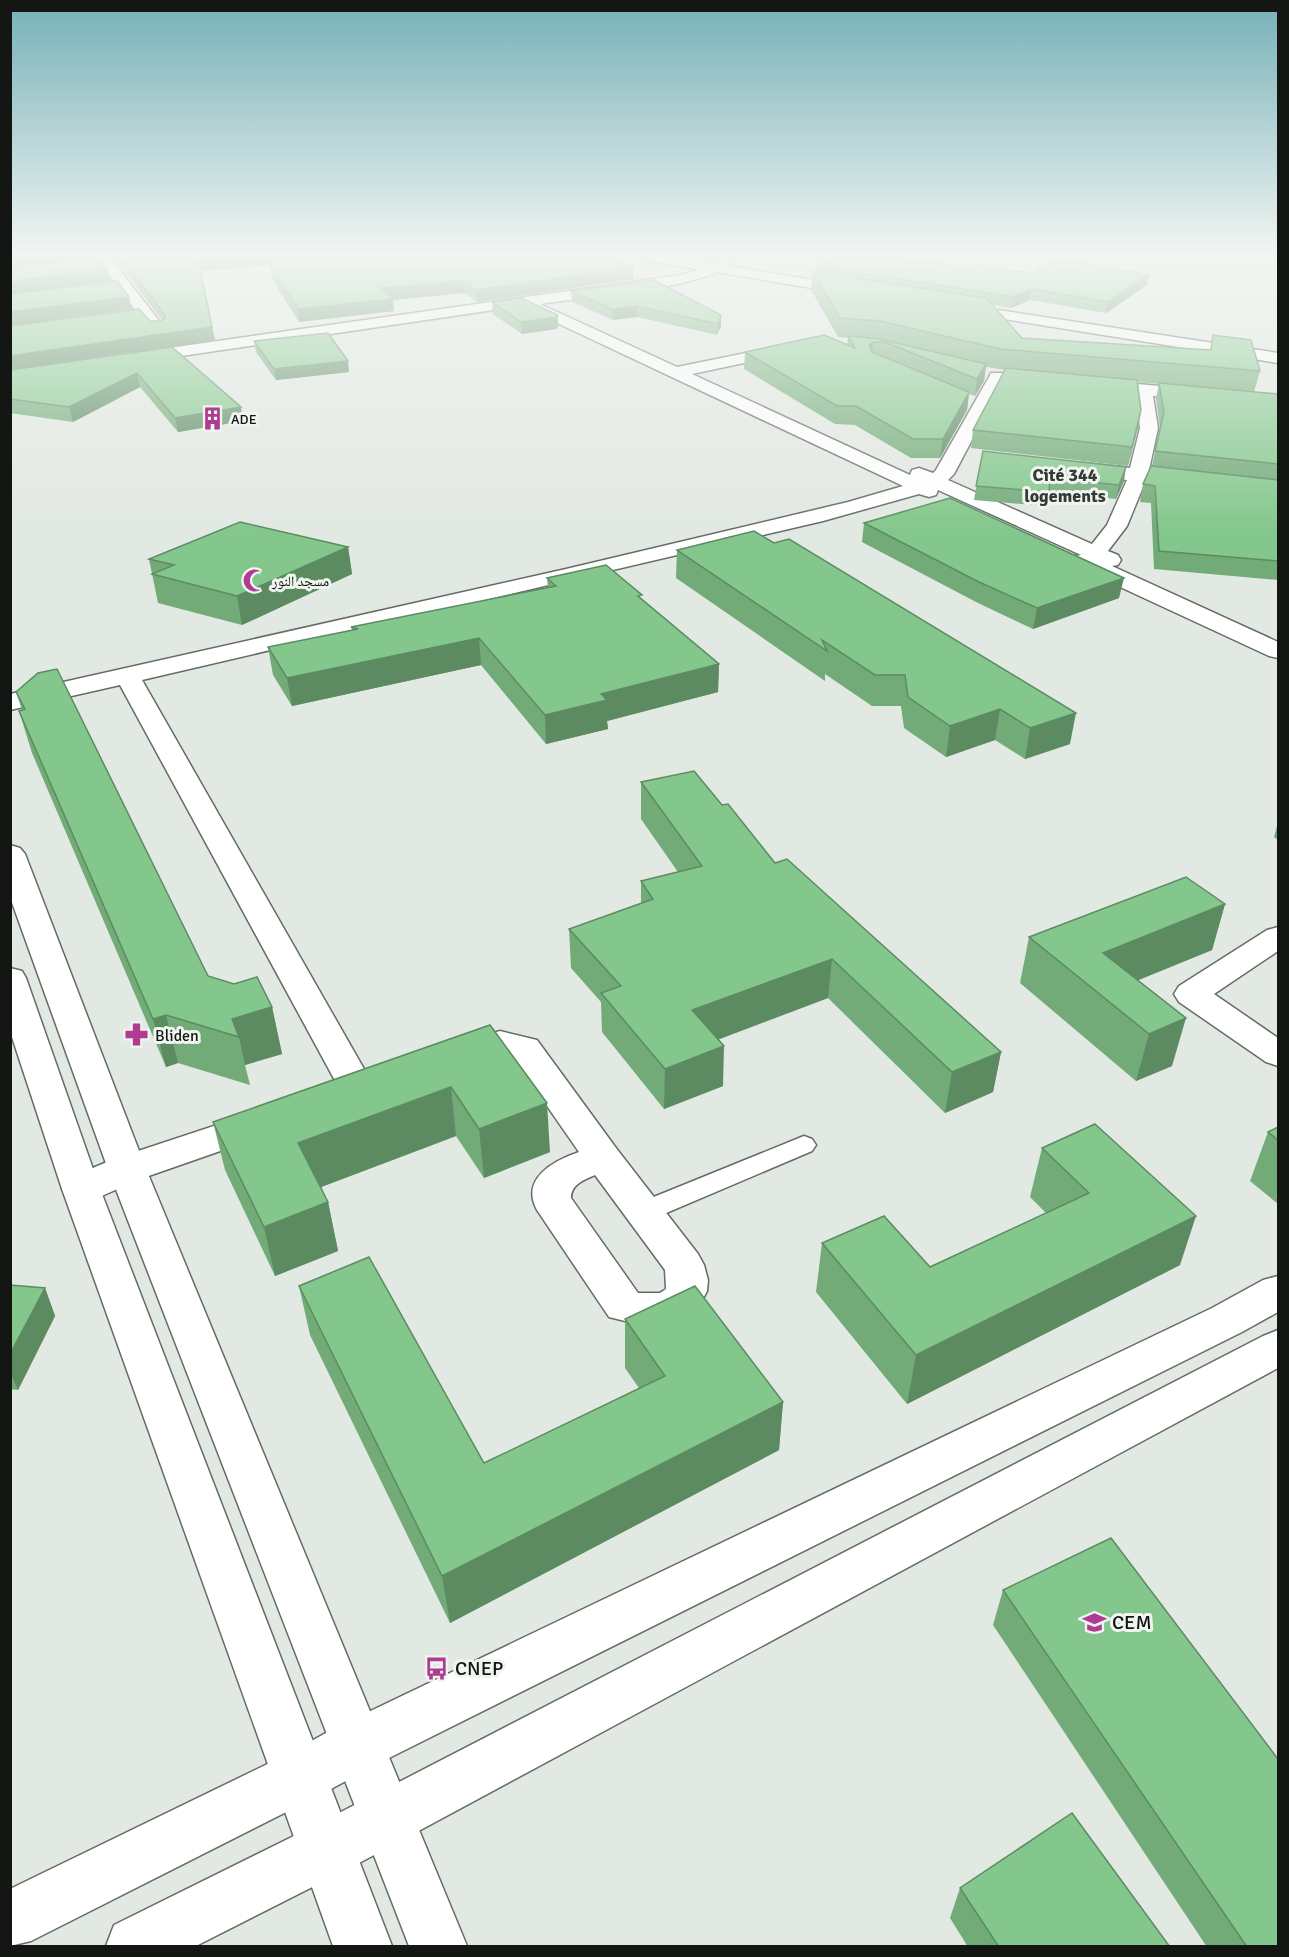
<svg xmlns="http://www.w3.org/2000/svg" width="1289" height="1957" viewBox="0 0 1289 1957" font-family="Signika,'Noto Naskh Arabic',sans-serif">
<rect width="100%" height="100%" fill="#e2e8e2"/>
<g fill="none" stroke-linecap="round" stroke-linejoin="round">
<defs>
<polygon id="service" points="804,1136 812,1139 816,1145 812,1151 652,1219 643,1221 634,1219 630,1212 634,1205"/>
<g id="minor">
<polygon points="95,256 109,256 163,326 166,329 163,332 153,332 143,319 10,338 10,328 136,311"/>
<path d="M 724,259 L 729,260 L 731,263 C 709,288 577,298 540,304 L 677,367 L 790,344 L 796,346 L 798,349 L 796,352 L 692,374 L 910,475 L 912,470 L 919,468 L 933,473 L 936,470 L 989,377 L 991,373 L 1003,373 L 1005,377 L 954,474 L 948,480 L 1092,544 L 1107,525 L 1127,480 L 1082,475 L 1075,473 L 1072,469 L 1075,465 L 1082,463 L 1130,468 L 1140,428 L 1136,394 L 1089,389 L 1086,385 L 1089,381 L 1095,380 L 1278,397 L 1278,407 L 1153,396 L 1158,428 L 1149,470 L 1278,484 L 1278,496 L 1145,482 L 1127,526 L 1108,551 L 1118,555 L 1121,560 L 1118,565 L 1112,566 L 1278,642 L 1278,658 L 1269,656 L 1077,567 L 1072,561 L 1075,556 L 1081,555 L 938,490 L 936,495 L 929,497 L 919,494 L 823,521 L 142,680 L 376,1090 L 371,1099 L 358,1102 L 345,1099 L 120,685 L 10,710 L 10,694 L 566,569 L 848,502 L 903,486 L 521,306 L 134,363 L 126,358 L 134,353 L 680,275 L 702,269 Z"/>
<polygon points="1278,927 1278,951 1214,994 1278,1038 1278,1066 1266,1062 1179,1002 1174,994 1179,986 1267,930"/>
<path d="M 500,1031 L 537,1040 L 616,1148 L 698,1254 L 704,1265 L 708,1280 L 707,1291 L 696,1312 L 687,1318 L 661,1327 L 649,1327 L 609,1317 L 537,1210 C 520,1179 553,1161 579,1152 L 513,1057 C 490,1051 471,1069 449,1062 L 443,1054 L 449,1046 ZM 595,1175 L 665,1270 L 666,1289 L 660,1293 L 638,1293 L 571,1198 C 571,1184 584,1180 595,1175 Z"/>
<polygon points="259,1111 272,1115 277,1124 272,1133 140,1179 95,1199 81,1203 67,1199 62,1189 67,1179 114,1159"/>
<polygon points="1278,1276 1278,1312 1242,1332 375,1765 320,1795 31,1941 10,1946 10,1889 282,1757 337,1727 1212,1308 1263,1280"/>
<polygon points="1278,1330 1278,1368 348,1869 196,1946 106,1946 114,1925 308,1829 1263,1336"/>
</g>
<g id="tertiary">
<polygon points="10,845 20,848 25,854 146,1169 467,1946 409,1946 108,1169 10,897"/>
<polygon points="10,968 22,971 26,978 100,1189 392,1946 333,1946 62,1189 10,1031"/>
</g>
<g id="primary">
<polygon points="636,256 670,256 855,287 862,291 855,295 643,260"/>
<polygon points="959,304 1278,353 1278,363 954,311 952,308 954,305"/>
</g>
</defs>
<use href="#service" stroke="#656b66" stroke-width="3"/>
<use href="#minor" stroke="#656b66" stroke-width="3"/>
<use href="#tertiary" stroke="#656b66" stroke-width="3"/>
<use href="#primary" stroke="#656b66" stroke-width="3"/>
<use href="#service" fill="#fff" fill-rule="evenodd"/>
<use href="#minor" fill="#fff" fill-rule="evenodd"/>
<use href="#tertiary" fill="#fff" fill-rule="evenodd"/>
<use href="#primary" fill="#fff" fill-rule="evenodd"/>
</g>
<g fill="#72ab78">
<polygon points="113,256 612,256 633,279 477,302 464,293 393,300 394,311 299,322 272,279 270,265 201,270 215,340 150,321 161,321 162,320"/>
<polygon points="817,266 971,268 1032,273 1147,285 1106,313 1030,300 1011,308 993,305 1022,338 1210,350 1213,335 1260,371 1254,392 1278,394 1278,580 1154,569 1151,503 1140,502 1143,484 1152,466 1160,428 1156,398 1159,384 1138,382 1141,410 1128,466 971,448 973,430 1005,370 986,367 984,381 975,396 969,394 967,410 940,458 911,458 855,425 835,424 744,369 745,352 847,345 848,338 838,337 811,290 812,271 816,272"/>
<polygon points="571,291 721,315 721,326 717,335 637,317 613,320 572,302"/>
<polygon points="492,302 558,326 557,329 522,334 493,314"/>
<polygon points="254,341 349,372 276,380 256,352"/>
<polygon points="172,347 243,421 178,432 140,387 73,422 10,413 10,370"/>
<polygon points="983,451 1124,481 1116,499 1049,492 1046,506 974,500"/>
<polygon points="864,523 1119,598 1033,629 976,602 862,542"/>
<polygon points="754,531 1070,744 1025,759 995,740 946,757 904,728 901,706 872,706 825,674 825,681 676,578 677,550"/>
<polygon points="348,547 352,574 242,625 158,603 149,559"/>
<polygon points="547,578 642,600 719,664 718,692 607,721 608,729 546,744 481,665 292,706 273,675 268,647 352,630 351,627 548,588"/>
<polygon points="16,692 208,976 272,1007 282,1054 245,1065 250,1085 178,1063 166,1067 32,753 19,711 22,710"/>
<polygon points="641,782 722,805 775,863 1001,1052 993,1092 945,1113 828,998 718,1039 723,1086 664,1109 602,1032 601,1002 571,968 569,929 641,904 641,881 678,872 641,819"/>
<polygon points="1278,822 1278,840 1274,837"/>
<polygon points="1225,904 1212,950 1138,980 1172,1066 1136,1081 1020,983 1029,937"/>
<polygon points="490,1025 550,1152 484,1178 456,1136 321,1187 328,1202 338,1251 275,1276 225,1170 213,1122"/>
<polygon points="1278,1127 1278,1204 1250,1181 1268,1132"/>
<polygon points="1042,1148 1180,1265 907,1404 816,1292 822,1243 930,1267 1046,1213 1030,1197"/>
<polygon points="10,1285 45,1288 55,1316 18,1390 10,1389"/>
<polygon points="299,1286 484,1463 639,1388 625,1368 625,1319 783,1402 779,1450 450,1623 310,1335"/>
<polygon points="1003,1590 1278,1947 1207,1947 993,1625"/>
<polygon points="960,1888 1170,1947 968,1947 950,1918"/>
</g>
<g fill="#5c8b62">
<polygon points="10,256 94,256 93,257 10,268"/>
<polygon points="229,256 269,256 270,265 200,271 198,259"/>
<polygon points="633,268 633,279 477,302 476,290"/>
<polygon points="108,269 111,281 10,295 10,282"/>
<polygon points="1149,275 1147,285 1106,313 1108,302"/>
<polygon points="463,281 464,293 393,300 394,311 299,322 298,309 382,288"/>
<polygon points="1031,289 1030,300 1011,308 1013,297"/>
<polygon points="129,297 132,309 10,326 10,312"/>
<polygon points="637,306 637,317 613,320 612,309"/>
<polygon points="558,315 558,326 557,329 522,334 521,322"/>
<polygon points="721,315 721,326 717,335 718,324"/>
<polygon points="212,327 215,340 10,370 10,356"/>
<polygon points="873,342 871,359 869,346"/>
<polygon points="348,361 349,372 276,380 274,369"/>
<polygon points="986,364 984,381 975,396 977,379"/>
<polygon points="137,373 140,387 73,422 69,407"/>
<polygon points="969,392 967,410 940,458 943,439"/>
<polygon points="241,407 243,421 178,432 175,418"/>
<polygon points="1141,410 1138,428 1128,466 1132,447"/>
<polygon points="1126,467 1124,481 1116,499 1119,485"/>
<polygon points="348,547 352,574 242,625 237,596"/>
<polygon points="1124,578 1119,598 1033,629 1037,608"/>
<polygon points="479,638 481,665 292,706 287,678"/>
<polygon points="719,664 718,692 607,721 608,729 546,744 545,715 601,694"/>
<polygon points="1000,709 995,740 946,757 950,726"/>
<polygon points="1076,713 1070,744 1025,759 1030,728"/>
<polygon points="1225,904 1212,950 1102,995 1103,953"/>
<polygon points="832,959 828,998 691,1050 692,1010"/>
<polygon points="272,1007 282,1054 245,1065 239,1037 232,1019"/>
<polygon points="166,1015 178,1063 166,1067 153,1019"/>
<polygon points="1186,1018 1172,1066 1136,1081 1149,1034"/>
<polygon points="724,1046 723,1086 664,1109 665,1069"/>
<polygon points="1001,1052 993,1092 945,1113 952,1072"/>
<polygon points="451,1087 456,1136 308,1192 298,1143"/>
<polygon points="547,1103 550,1152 484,1178 479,1129"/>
<polygon points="328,1202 338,1251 275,1276 264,1227"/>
<polygon points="1196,1216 1180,1265 907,1404 916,1355"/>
<polygon points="45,1288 55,1316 18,1390 10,1372 10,1354"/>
<polygon points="783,1402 779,1450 450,1623 442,1576"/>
</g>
<g fill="#84c78c" stroke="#5c8b62" stroke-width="1.5">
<polygon points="120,256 229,256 198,259 212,327 10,356 10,326 139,309 150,321 161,321 165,318 165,315"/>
<polygon points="269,256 612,256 633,268 476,290 463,281 382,288 393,299 298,309 270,267"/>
<polygon points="835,256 886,256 971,268 975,265 1032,273 1059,259 1149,275 1108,302 1031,289 1013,297 817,266"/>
<polygon points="99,258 108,269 10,282 10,268"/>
<polygon points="812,271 991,299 988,300 1022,338 1211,350 1213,335 1251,340 1260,371 1000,349 880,321 840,318"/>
<polygon points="654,280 721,315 718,324 637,306 612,309 571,291"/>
<polygon points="117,281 129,297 10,312 10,294"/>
<polygon points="521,298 558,315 556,317 521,322 492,302"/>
<polygon points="328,333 348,361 274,369 254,341"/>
<polygon points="824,335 855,348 848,336 879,339 986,364 977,379 885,342 873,342 869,346 872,352 969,392 943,439 913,439 856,406 837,406 745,352"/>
<polygon points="172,347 241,407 175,418 137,373 69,407 10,399 10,370"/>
<polygon points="1006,368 1137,380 1141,410 1132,447 973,430"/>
<polygon points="1159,383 1278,394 1278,464 1155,451 1164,412"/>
<polygon points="983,451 1126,467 1119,485 1050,478 1049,492 976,486"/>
<polygon points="1151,466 1278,480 1278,561 1159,551 1155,486 1143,484"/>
<polygon points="950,498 1124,578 1037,608 979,582 864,523"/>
<polygon points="240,522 348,547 237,596 152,574 174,565 149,559"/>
<polygon points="754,531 774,543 789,539 1076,713 1030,728 1000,709 950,726 908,697 905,675 875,675 822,640 827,651 677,550"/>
<polygon points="606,565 642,595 638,596 719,664 601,694 607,700 545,715 479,638 287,678 268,647 358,629 351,627 556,586 547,578"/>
<polygon points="57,669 208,976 234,984 257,977 272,1007 232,1019 239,1037 166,1015 153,1019 19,711 25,709 16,692 38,673"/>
<polygon points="694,771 722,805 728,804 775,863 787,859 1001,1052 952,1072 832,959 692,1010 724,1046 665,1069 601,993 621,986 569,929 653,899 641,881 702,866 641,782"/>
<polygon points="1186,877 1225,904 1103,953 1186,1018 1149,1034 1029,937"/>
<polygon points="490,1025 547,1103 479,1129 451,1087 298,1143 328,1202 264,1227 213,1122"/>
<polygon points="1095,1124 1196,1216 916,1355 822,1243 884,1216 930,1267 1089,1193 1042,1148"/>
<polygon points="1278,1127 1278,1140 1268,1132"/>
<polygon points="369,1257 484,1463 665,1376 625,1319 695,1286 783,1402 442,1576 299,1286"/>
<polygon points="10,1285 45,1288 10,1354"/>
<polygon points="1111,1538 1278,1759 1278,1947 1247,1947 1003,1590"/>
<polygon points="1072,1813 1170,1947 999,1947 960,1888"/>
</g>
<linearGradient id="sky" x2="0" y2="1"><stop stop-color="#75b0b8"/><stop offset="0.48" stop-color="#f2f5f2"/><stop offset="1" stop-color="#f2f5f2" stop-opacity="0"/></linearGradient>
<rect width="1289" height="530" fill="url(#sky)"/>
<defs>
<symbol id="building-bare" viewBox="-9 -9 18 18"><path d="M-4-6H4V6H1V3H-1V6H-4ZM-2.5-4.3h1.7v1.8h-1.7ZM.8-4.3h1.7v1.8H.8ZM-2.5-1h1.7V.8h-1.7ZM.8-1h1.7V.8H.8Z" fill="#b13b92" stroke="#eff5ef" stroke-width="2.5" paint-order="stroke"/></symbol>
<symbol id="mosque-bare" viewBox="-9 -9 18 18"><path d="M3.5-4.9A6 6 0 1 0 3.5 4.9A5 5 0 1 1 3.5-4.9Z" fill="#b13b92" stroke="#eff5ef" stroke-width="2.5" paint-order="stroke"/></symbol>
<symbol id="pharmacy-bare" viewBox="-9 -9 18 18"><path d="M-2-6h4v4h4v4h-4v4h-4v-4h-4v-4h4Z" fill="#b13b92" stroke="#eff5ef" stroke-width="2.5" paint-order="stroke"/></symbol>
<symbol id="school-bare" viewBox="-9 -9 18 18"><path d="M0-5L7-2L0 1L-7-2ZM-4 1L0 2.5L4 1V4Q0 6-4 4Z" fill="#b13b92" stroke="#eff5ef" stroke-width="2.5" paint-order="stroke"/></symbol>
<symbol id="bus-bare" viewBox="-9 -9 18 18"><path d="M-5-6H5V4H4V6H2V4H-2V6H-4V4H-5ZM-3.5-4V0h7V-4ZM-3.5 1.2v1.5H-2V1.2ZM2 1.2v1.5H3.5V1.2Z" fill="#b13b92" stroke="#eff5ef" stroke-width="2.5" paint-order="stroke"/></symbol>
</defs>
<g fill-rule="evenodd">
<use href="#building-bare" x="196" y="402" width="33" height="33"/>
<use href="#mosque-bare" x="238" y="564" width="33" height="33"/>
<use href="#pharmacy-bare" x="120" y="1018" width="33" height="33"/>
<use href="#school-bare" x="1078" y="1606" width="33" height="33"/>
<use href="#bus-bare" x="420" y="1652" width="33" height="33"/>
</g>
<g text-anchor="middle" stroke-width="6" stroke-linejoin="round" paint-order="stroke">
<g font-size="14" fill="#141614" stroke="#eff5ef" text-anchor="start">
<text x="231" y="424">ADE</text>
<text x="272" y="586">مسجد النور</text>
</g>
<g font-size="16" fill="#141614" stroke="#eff5ef" text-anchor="start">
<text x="155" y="1041">Bliden</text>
</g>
<g font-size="18" font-weight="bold" fill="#353a36" stroke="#eff5ef">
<text x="1065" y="481">Cité 344<tspan x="1065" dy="21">logements</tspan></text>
</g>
<g font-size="20" fill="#141614" stroke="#eff5ef" text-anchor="start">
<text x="1112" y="1629">CEM</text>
<text x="455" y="1675">CNEP</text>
</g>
</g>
<rect width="1289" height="1957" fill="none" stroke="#141614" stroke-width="24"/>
</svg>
